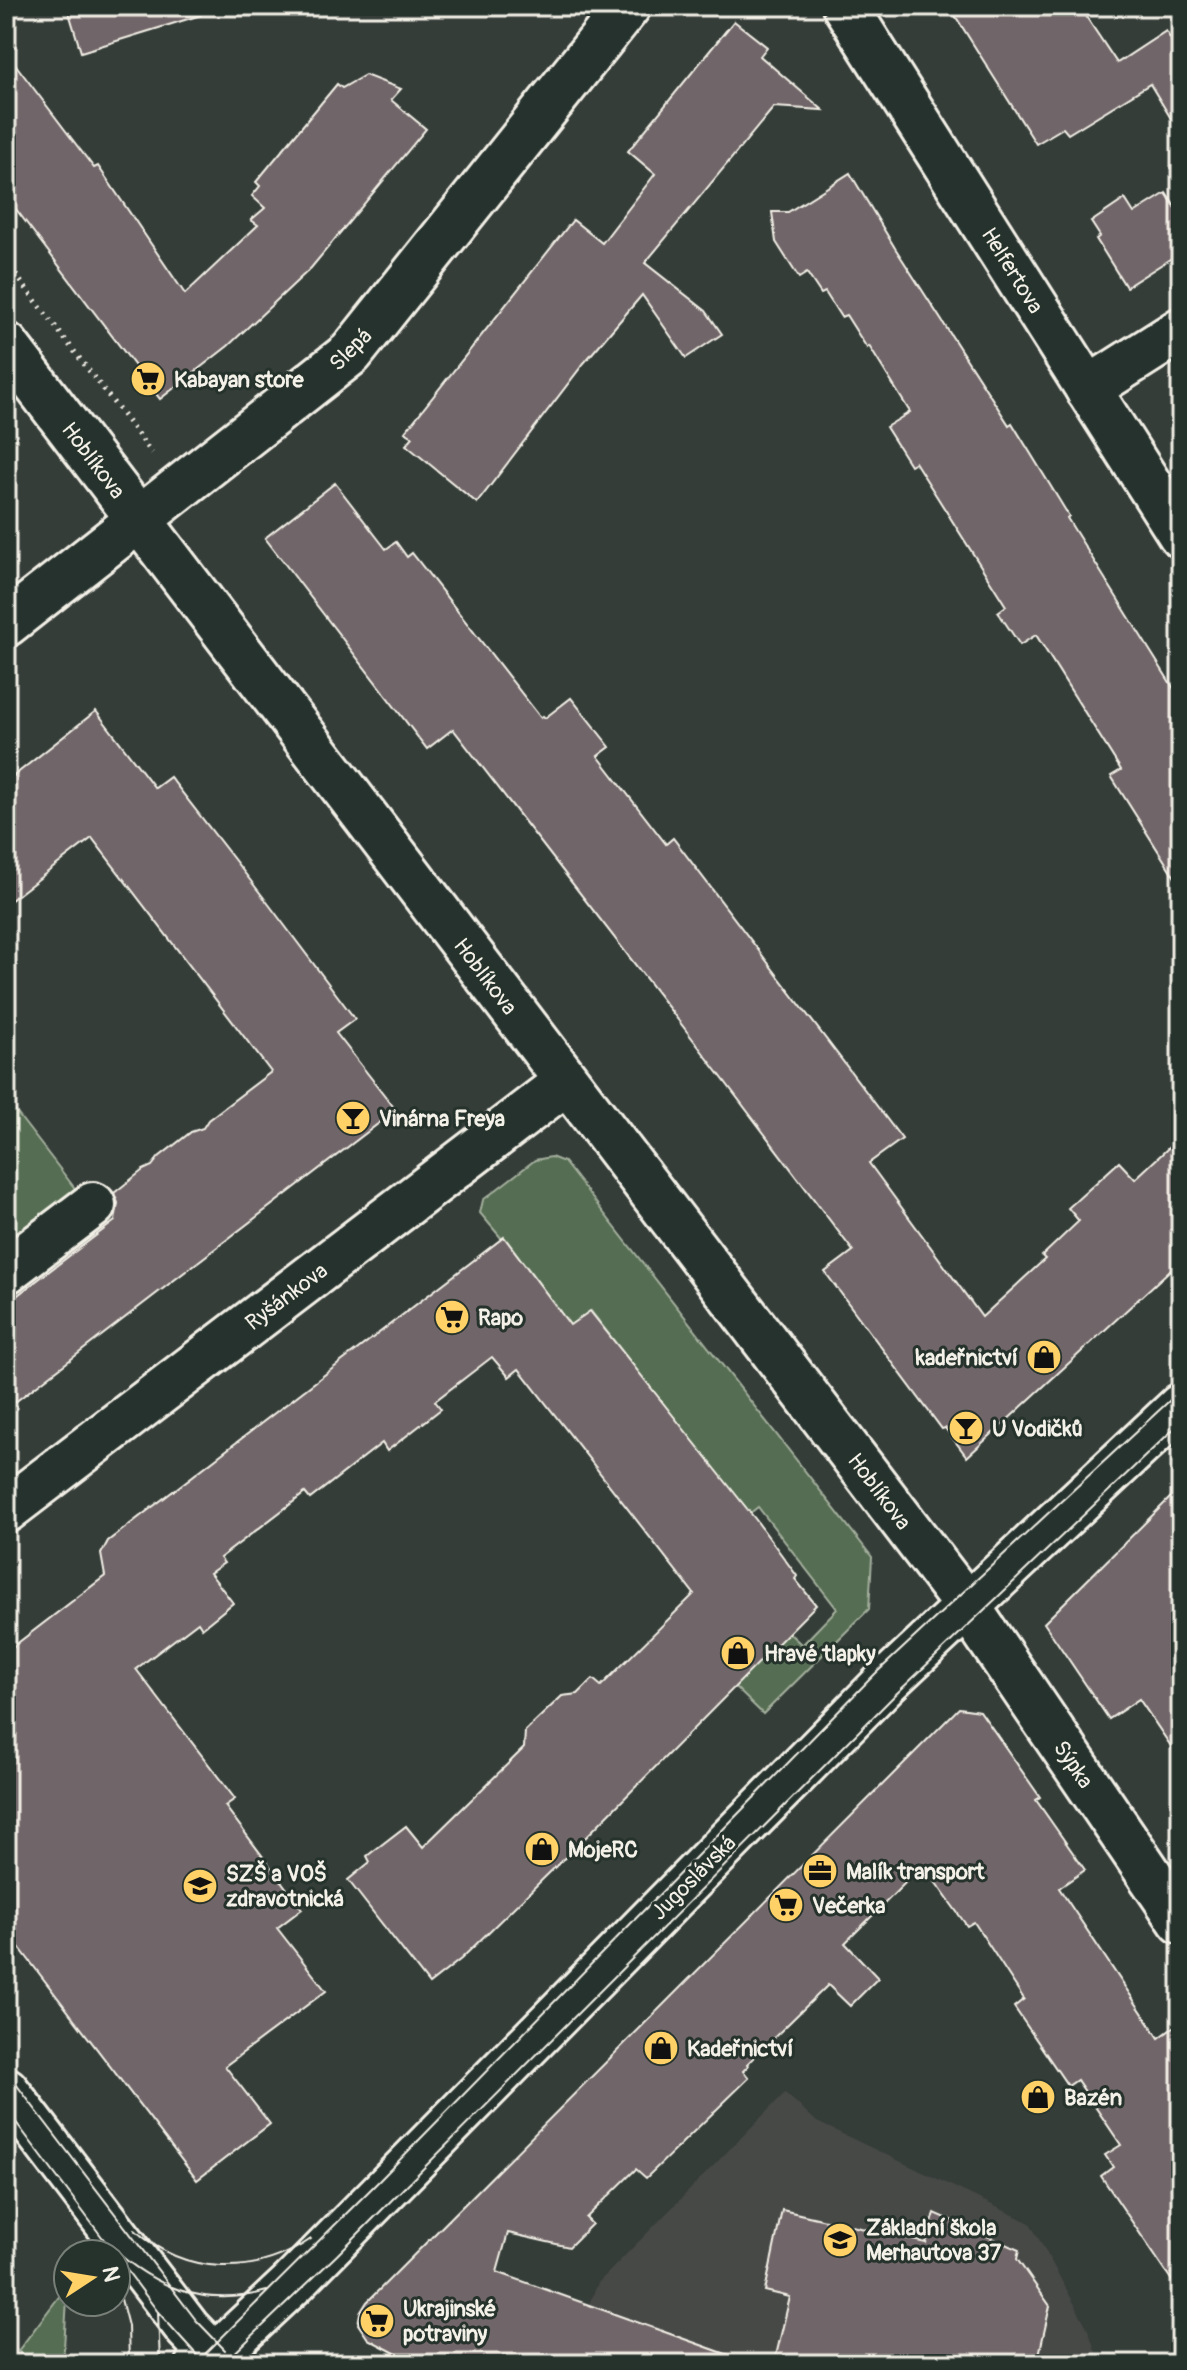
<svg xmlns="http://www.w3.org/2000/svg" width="1187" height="2370" viewBox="0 0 1187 2370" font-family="Pangolin,sans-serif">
<rect width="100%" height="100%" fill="#353d39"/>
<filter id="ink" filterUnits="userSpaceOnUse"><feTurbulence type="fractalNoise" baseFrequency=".0125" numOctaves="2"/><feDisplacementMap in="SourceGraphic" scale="16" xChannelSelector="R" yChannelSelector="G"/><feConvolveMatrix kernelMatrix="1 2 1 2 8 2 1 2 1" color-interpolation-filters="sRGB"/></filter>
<g filter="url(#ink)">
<polygon fill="#474947" points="785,2093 817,2122 1030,2223 1087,2327 1099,2361 1156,2360 1159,2360 1160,2364 557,2364 589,2304 598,2283"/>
<g fill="#556d52" stroke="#a4af9d" stroke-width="2">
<polygon points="6,1099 80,1195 6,1252"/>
<polygon points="551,1157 564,1162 872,1557 869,1609 763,1714 734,1686 788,1632 802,1645 837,1609 758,1507 749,1514 591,1311 570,1325 505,1238 502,1239 480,1213 483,1200 535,1160"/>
<polygon points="64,2290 67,2299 63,2364 31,2364 18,2351"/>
</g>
<g fill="#706568" stroke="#f4f1e8" stroke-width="2">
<polygon points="67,6 200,6 201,15 81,52"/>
<polygon points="949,6 1079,6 1117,63 1166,31 1181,57 1181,135 1150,84 1068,134 1063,128 1036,144"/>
<polygon points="734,21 767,47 760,56 823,110 774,107 645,263 706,311 722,334 686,358 642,295 584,363 477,503 406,445 413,437 405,432 573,220 602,243 655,174 628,151"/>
<polygon points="6,52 94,168 98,166 185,294 258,225 251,220 265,208 252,196 260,186 256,182 337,84 342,88 365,75 401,89 391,100 426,129 311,268 228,346 160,399 6,196"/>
<polygon points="850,173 895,248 1009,425 1012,423 1069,516 1067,518 1181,700 1181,887 1111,776 1121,770 1036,635 1020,645 998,612 1006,606 915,462 910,465 886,427 910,412 869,346 867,348 846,315 841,317 825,292 821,294 807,273 799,278 776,242 772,212 788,212"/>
<polygon points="1166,193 1181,216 1181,252 1126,287 1096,239 1100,236 1091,222 1125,199 1134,213"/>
<polygon points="335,483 386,549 396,542 407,557 412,553 541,718 543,716 545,718 571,698 610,747 598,756 666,844 673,838 902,1139 869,1163 982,1317 1045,1259 1042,1256 1079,1221 1068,1208 1119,1162 1135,1179 1181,1136 1181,1260 967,1457 945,1428 942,1429 825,1272 853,1251 695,1042 453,729 427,749 265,538"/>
<polygon points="96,711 155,788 170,777 264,898 355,1019 336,1033 396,1110 6,1409 6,1304 115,1221 118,1203 114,1193 143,1170 152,1166 159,1157 191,1132 203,1128 208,1120 271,1072 92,838 6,904 6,782"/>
<polygon points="504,1237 570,1325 590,1311 756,1520 797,1576 795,1579 816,1605 587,1836 461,1959 429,1984 348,1880 370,1862 367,1856 406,1826 423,1847 524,1748 525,1731 562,1696 578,1694 593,1679 601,1686 694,1594 519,1369 509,1377 492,1357 435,1401 441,1409 387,1451 382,1443 310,1499 305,1493 220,1558 224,1563 210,1573 233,1603 202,1628 198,1622 136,1669 235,1799 225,1806 302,1909 277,1928 326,1991 225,2066 270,2124 197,2180 6,1930 6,1652 105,1576 101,1554 108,1541"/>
<polygon points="1181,1487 1181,1761 1139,1699 1109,1719 1044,1623"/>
<polygon points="959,1708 980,1711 1040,1797 1036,1800 1085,1870 1059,1888 1159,2038 1181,2022 1181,2294 1101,2176 1113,2167 1105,2155 1121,2145 1077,2080 1068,2086 1014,2007 1024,1999 974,1922 967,1926 923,1865 845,1943 878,1978 850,2006 828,1985 747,2064 748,2066 743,2071 749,2078 646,2178 636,2169 586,2218 592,2224 569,2247 508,2233 497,2272 740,2359 739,2364 416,2364 368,2339 358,2324 360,2313 367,2302"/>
<polygon points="782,2210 926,2243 935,2213 1019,2250 1017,2259 1050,2306 1037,2364 774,2364 790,2297 765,2291"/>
</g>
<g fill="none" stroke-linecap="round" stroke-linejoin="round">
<defs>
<g id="minor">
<polyline points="845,6 1181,535"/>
<polyline points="6,345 968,1607 1181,1921"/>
<polyline points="1088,389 1181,330"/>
<polyline points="6,624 351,353 628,6"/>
<polyline points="6,1271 93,1205"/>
<polyline points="6,1510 566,1082"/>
<polyline points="6,2090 188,2329 222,2364"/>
<polyline points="198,2364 214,2357 294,2282 885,1683 1181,1406"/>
</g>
</defs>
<use href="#minor" stroke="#f4f1e8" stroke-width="50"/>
<polyline stroke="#f4f1e8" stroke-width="5" stroke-dasharray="2 6" stroke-linecap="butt" points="6,262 152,453"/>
<use href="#minor" stroke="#26332d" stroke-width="44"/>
<g stroke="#f4f1e8" stroke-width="2">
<polyline points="6,2071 196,2320 225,2350"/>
<polyline points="6,2109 114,2253"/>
<path d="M 135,2230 C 185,2276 256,2277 311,2239"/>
<path d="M 108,2245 C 155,2287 203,2309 267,2291"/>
<polyline points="126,2269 158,2312 205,2364"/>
<polyline points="116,2280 128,2326 129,2364"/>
<polyline points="158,2312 160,2364"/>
<polyline points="195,2364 379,2181 875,1674 1181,1390"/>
<polyline points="223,2364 337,2255 894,1696 1181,1422"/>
</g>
</g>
</g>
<defs>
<symbol id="supermarket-disc" viewBox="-11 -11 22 22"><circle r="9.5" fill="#ffd166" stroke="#26332d"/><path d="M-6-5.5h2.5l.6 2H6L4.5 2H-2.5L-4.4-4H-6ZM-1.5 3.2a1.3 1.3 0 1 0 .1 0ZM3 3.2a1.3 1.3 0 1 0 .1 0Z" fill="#111"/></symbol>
<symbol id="bar-disc" viewBox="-11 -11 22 22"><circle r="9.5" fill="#ffd166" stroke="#26332d"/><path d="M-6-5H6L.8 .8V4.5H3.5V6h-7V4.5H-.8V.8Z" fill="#111"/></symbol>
<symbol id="shop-disc" viewBox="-11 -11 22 22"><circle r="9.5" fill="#ffd166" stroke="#26332d"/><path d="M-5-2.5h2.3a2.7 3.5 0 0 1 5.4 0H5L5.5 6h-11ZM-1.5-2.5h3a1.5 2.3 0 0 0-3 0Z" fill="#111"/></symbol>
<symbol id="office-disc" viewBox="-11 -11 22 22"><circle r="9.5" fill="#ffd166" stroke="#26332d"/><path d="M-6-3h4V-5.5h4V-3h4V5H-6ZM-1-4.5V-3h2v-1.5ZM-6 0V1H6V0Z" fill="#111"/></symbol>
<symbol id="university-disc" viewBox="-11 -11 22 22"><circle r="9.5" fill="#ffd166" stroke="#26332d"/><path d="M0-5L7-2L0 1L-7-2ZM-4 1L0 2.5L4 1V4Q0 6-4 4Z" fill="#111"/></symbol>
<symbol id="school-disc" viewBox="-11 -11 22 22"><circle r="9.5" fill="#ffd166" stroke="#26332d"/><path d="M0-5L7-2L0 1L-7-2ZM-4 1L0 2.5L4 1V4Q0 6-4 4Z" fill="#111"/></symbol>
</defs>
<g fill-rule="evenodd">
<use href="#supermarket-disc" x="128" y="359" width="40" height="40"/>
<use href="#bar-disc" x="333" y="1098" width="40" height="40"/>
<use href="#supermarket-disc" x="432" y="1297" width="40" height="40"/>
<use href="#shop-disc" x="1024" y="1337" width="40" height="40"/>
<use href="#bar-disc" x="946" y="1408" width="40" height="40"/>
<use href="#shop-disc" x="718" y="1633" width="40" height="40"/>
<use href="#shop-disc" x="522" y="1829" width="40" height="40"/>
<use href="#office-disc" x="800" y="1851" width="40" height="40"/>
<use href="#university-disc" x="180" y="1866" width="40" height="40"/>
<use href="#supermarket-disc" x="766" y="1885" width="40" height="40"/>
<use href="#shop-disc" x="641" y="2028" width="40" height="40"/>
<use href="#shop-disc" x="1018" y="2077" width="40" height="40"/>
<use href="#school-disc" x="820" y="2220" width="40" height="40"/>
<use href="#supermarket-disc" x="357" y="2301" width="40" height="40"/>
</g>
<g text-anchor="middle" stroke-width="6" stroke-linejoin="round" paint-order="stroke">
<g font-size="22" fill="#f4f1e8" stroke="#26332d">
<text transform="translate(1013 270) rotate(58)" y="8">Helfertova</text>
<text transform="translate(350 349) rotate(-45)" y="8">Slepá</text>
<text transform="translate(94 460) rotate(53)" y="8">Hoblíkova</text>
<text transform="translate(486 976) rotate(53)" y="8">Hoblíkova</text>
<text transform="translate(286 1296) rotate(-37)" y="8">Ryšánkova</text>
<text transform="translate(880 1491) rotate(53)" y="8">Hoblíkova</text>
<text transform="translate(1074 1764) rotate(56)" y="8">Sýpka</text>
<text transform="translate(693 1877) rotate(-45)" y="8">Jugoslávská</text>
</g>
<g font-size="22" font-weight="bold" fill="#f4f1e8" stroke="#26332d" text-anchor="start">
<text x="174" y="387">Kabayan store</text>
<text x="379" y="1126">Vinárna Freya</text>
<text x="478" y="1325">Rapo</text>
<text x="1018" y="1365" text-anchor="end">kadeřnictví</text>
<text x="992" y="1436">U Vodičků</text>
<text x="764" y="1661">Hravé tlapky</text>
<text x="568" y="1857">MojeRC</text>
<text x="846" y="1879">Malík transport</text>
<text x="226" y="1881">SZŠ a VOŠ<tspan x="226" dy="25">zdravotnická</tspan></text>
<text x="812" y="1913">Večerka</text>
<text x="687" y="2056">Kadeřnictví</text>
<text x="1064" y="2105">Bazén</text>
<text x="866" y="2235">Základní škola<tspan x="866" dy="25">Merhautova 37</tspan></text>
<text x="403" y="2316">Ukrajinské<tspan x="403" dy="25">potraviny</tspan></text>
</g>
</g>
<rect width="1187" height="2370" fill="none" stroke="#26332d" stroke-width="32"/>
<rect x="16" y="16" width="1155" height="2338" fill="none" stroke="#f4f1e8" stroke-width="3" filter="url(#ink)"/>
<g transform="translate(92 2278) rotate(78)"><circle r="38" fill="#26332d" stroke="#787f78" stroke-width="2"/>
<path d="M0-6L14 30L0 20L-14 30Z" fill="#ffd166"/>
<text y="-12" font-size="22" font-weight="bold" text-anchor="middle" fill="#f4f1e8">N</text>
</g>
</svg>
